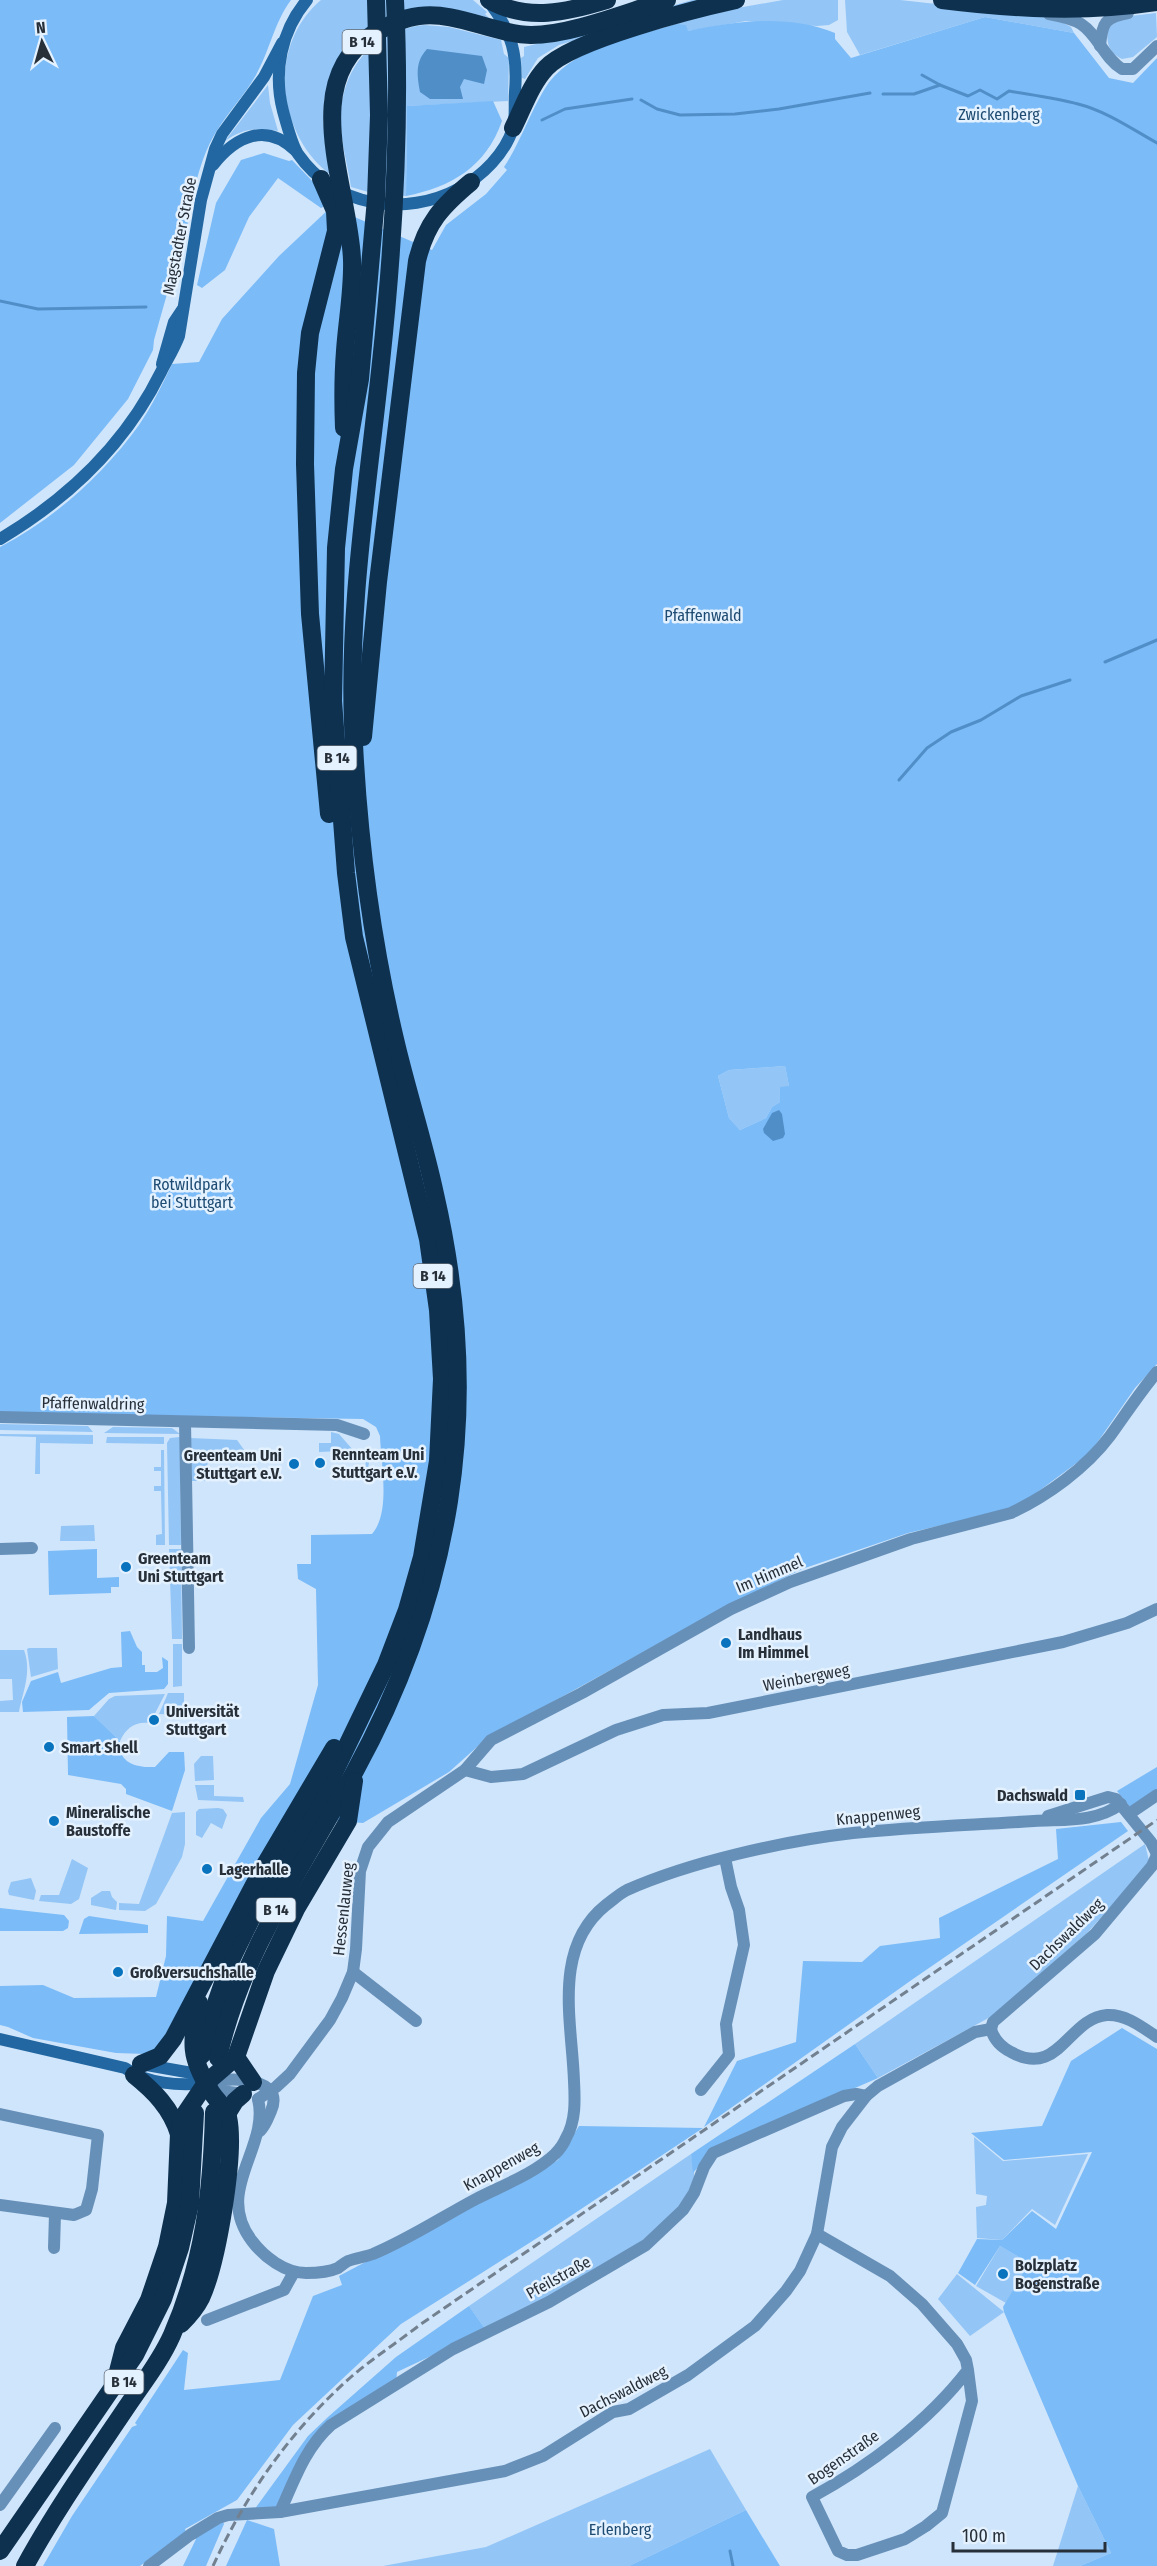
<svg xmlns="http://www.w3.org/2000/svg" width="1157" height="2566" viewBox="0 0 1157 2566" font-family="'Fira Sans Condensed',sans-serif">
<rect width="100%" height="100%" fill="#cfe5fb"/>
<g fill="#93c5f6">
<path d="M 321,0 L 473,0 L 487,12 L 485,14 L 490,19 L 376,22 L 357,36 L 346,47 L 333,68 L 324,100 L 323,123 L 332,176 C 325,170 317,164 312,157 C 275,110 274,40 321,0 Z"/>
<polygon points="692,0 705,0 559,45 538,58 525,79 522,78 521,58 524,56 524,47 573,35"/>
<polygon points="783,0 838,0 838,20 829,25 817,26 746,21 688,31 676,24 715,12"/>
<polygon points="845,0 900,0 1009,12 1056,19 1071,27 1074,33 985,17 860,55 847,32"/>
<path d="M 1156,13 L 1157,37 L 1133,57 L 1122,59 C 1108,52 1106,42 1108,28 L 1122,17 Z"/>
<path d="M 424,25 L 449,27 L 501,40 L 504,54 L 509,58 L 508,101 L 407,106 L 406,196 L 375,194 L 351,187 C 348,167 342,147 341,127 C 338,74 369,31 424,25 Z"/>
<path d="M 268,85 L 270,103 L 278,131 C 258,127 241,129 225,141 Z"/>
<polygon points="785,1066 789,1086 780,1102 772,1107 766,1118 740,1130 729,1118 718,1076 729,1070"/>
<polygon points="0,1424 88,1426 93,1432 0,1430"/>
<polygon points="113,1427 172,1428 180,1434 104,1433"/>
<polygon points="331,1432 339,1434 353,1450 366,1449 366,1454 370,1454 368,1470 366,1473 365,1450 319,1452 319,1443 331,1443"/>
<polygon points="0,1434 93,1435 93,1444 40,1443 40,1474 35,1474 36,1437 0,1436"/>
<polygon points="107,1437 164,1437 164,1444 106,1443"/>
<polygon points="180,1437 181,1545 169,1545 167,1443 170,1438"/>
<polygon points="190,1438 237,1440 247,1454 207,1455 208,1481 192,1481"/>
<polygon points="161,1450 164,1450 165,1545 156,1545 156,1535 162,1534 161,1491 154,1491 154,1486 161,1486 161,1471 154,1471 154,1467 161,1467"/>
<polygon points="94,1525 95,1541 60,1541 61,1526"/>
<polygon points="169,1549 181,1549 182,1639 172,1639"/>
<polygon points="173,1644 182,1644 182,1686 173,1687"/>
<polygon points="29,1648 57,1648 58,1669 31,1677 27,1649"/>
<path d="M 0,1650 L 24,1650 C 32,1672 23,1691 19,1712 L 0,1712 L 0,1701 L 13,1700 L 12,1679 L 0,1679 Z"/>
<polygon points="168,1693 184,1693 184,1715 159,1714"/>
<path d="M 165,1694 L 150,1723 C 135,1721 126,1728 120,1741 L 94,1716 L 109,1699 L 115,1696 Z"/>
<polygon points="201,1756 213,1756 214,1780 195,1781 194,1764"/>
<polygon points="195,1785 214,1785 214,1796 243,1797 244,1802 198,1800"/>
<polygon points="218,1808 223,1809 227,1815 222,1829 211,1823 202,1838 196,1835 196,1812 199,1809"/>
<polygon points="185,1812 185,1844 182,1857 156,1904 145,1911 119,1910 119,1903 139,1904 172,1813"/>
<polygon points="1145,1844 1149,1861 1144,1870 1087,1933 994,2015 878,2078 855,2044"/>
<polygon points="72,1859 88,1868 79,1899 71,1904 39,1901 41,1895 59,1895"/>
<polygon points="31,1878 36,1891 34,1900 9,1895 8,1891 11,1882"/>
<polygon points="102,1891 110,1891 112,1897 117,1902 116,1910 91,1905 91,1898"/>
<polygon points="974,2137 1003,2161 1088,2154 1055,2225 1032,2209 1002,2240 977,2238 976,2207 986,2205 987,2196 976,2194"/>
<path d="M 691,2154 C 692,2162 695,2170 694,2177 C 691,2232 532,2305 486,2330 L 469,2306 Z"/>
<polygon points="1000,2246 1029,2263 1006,2303 976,2286"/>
<polygon points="957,2274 1004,2312 970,2336 938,2299"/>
<polygon points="710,2449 746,2510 629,2566 383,2566 486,2547"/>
<polygon points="1078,2486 1111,2553 1080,2566 1053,2566"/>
</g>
<g fill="#7bbbf8" fill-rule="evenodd">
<path d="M 0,0 L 291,0 C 274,23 270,50 256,75 C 245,95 228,112 216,132 C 196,165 190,209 184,247 L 175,247 L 167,294 L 154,340 L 153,350 L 128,399 L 74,465 L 0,523 Z"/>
<path d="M 985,17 L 1074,33 L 1109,78 L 1133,83 L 1157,58 L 1157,1364 L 1135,1388 L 1090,1453 L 1016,1508 L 908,1533 L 802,1569 L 714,1613 L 487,1738 L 449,1772 L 363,1823 L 286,1817 L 158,2048 L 146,2054 L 116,2053 L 33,2038 L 8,2027 L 0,2025 L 0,1986 L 43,1985 L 74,1998 L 156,1997 L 166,1956 L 167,1916 L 203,1921 L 261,1818 L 290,1784 L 318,1685 L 316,1589 L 298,1579 L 297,1564 L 311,1564 L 311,1535 L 372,1534 C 391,1512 381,1465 380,1436 L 376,1427 L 363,1419 L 0,1413 L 0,547 C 54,519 103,475 139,425 C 152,406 162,385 172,364 L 199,362 L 222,319 L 279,256 L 331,207 L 432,250 L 446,225 L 486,194 L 507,170 L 504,167 C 520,143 529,115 544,90 C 569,47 632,38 676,24 L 686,25 L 688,31 C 735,21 789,14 835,33 L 835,39 L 851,58 ZM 785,1066 L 789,1086 L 780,1087 L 780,1102 L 772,1107 L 766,1118 L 740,1130 L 729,1118 L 718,1076 L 729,1070 Z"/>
<path d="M 493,101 L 502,121 C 486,167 451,187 406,196 L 407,106 Z"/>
<polygon points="264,153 289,161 292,160 317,186 327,205 321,208 278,178 249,217 225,270 202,288 197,285 216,203 241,160"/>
<polygon points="97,1549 97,1578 119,1577 119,1587 111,1587 111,1593 49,1595 48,1551"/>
<polygon points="130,1631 137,1647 142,1652 142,1665 145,1665 145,1672 157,1672 163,1668 162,1657 168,1661 168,1684 164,1689 109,1693 89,1710 23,1712 22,1702 31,1681 58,1672 61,1683 111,1668 122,1667 121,1632"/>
<path d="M 94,1716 L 120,1741 C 117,1763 137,1768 155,1767 L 169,1752 L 184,1752 L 185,1770 L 172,1811 L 126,1794 L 126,1789 L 121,1784 L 68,1775 L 67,1717 Z"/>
<polygon points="1157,1767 1157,1790 1130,1807 1117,1791"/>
<polygon points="1121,1822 1128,1831 913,1979 704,2127 737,2061 796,2042 803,1961 862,1962 880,1946 940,1938 939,1918 1058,1859 1056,1829"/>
<polygon points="0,1908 64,1915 69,1921 68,1928 63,1931 0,1931"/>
<polygon points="89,1916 148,1925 148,1933 79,1934 84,1919"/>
<polygon points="1122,2028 1157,2049 1157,2566 1080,2566 1111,2553 1078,2486 1004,2312 1003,2307 1029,2263 1000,2246 975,2285 958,2273 977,2239 1002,2240 1032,2211 1056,2229 1092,2152 1004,2160 971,2133 1042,2126 1071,2061"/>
<polygon points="855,2044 878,2078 713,2150 693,2173 691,2154"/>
<polygon points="579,2126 703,2128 545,2233 401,2324 293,2425 237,2500 185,2529 186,2532 140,2566 43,2566 72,2516 132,2427 137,2425 135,2423 183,2350 188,2353 184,2390 280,2380 313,2296 342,2285 339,2276 558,2160"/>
<polygon points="469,2306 486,2330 397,2372 396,2383 327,2426 276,2509 254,2510 308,2436 328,2417 396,2357"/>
<polygon points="746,2510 780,2566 629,2566"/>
<polygon points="222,2519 224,2524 206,2566 183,2566 196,2539 194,2537"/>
<polygon points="247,2520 274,2529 280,2566 226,2566"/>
</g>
<g fill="#508ec8">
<path d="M 427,49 L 482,56 L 487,70 L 484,84 L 464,79 L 460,87 L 463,99 L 430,99 L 420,92 C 417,75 415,62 427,49 Z"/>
<polygon points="779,1110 782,1114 785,1134 783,1138 773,1141 764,1133 763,1129 772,1113"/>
</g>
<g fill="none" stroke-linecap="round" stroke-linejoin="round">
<g stroke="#508ec8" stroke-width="3">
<polyline points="922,75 940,85"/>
<path d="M 883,94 L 914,94 L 940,85 L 968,96 L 980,90 L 997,99 L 1009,91 C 1032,95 1056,98 1078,104 C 1106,111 1132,129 1157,143"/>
<polyline points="641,100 657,109 680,115 735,114 779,109 870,93"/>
<polyline points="542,120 565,109 632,99"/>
<polyline points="0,301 38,309 146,307"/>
<polyline points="1105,662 1157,640"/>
<polyline points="899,780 927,748 951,732 981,720 1021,696 1070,680"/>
<polyline points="730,2551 733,2566"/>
</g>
<g stroke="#6790b9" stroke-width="12">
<path d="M 1049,14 C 1060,16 1072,18 1081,24 C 1098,35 1104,58 1122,69 L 1133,69 L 1157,46"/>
<path d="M 1100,46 C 1102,23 1105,17 1128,13"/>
<polyline points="0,1417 337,1425 364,1434"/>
<polyline points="185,1422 189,1648"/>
<polyline points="0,1549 32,1548"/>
<polyline points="465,1770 491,1777 523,1774 616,1730 663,1715 708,1713 1063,1642 1127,1623 1157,1609"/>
<polyline points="1129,1814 1157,1795"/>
<polyline points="1048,1816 1108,1797 1116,1799 1151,1842 1157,1854"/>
<path d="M 1157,1855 L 1152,1866 L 1095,1934 L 993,2022 L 991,2029 C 994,2040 1001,2047 1011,2052 C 1059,2079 1068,2018 1107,2015 C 1126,2014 1142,2027 1157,2037"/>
<polyline points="353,1972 416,2021"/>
<path d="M 210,2082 C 230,2077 286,2077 271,2111 C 268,2118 266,2125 260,2131"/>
<polyline points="208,2084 220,2091 246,2094"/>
<polyline points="701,2090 729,2055 726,2024 744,1945 739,1910 731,1887 725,1858"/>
<path d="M 258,2099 C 270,2148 213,2190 252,2241 C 264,2257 285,2273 306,2273 C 315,2273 329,2272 338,2268 C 341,2266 344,2263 348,2261 C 356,2258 365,2257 373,2254 C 409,2239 442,2217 476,2199 C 501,2186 534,2174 555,2154 C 559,2150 564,2143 566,2138 C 576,2121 575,2100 574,2081 C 572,2022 552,1948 606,1905 C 613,1900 619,1894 627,1890 C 690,1862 783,1841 853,1833 C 913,1827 973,1825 1034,1821 C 1064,1819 1095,1823 1121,1804"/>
<path d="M 258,2099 L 276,2087 L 290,2074 L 330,2020 L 342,1998 L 353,1972 L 356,1949 L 360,1871 L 368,1847 L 388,1822 L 465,1770 L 491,1740 L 582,1693 L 731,1609 L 790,1582 L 911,1539 L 1011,1513 C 1047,1496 1086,1468 1110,1436 C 1126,1414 1140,1392 1157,1372"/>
<polyline points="0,2114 98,2135 92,2189 86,2210 74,2215 0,2205"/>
<path d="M 817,2234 L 890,2276 L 922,2304 L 957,2344 L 966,2360 L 968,2370 C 928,2422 869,2466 812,2497 L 838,2551 L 847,2555 L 857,2555 L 905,2539 L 926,2526 L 942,2513 L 972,2401 L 968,2370"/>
<polyline points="54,2248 55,2214"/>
<polyline points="207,2320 284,2290 294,2272"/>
<polyline points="0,2505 55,2428"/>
<path d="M 280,2512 C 294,2481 305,2448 331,2425 L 453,2349 L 549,2302 L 646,2245 L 683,2210 L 694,2193 L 704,2167 L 713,2153 L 844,2096 L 856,2094 L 866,2096"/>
<polyline points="149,2566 190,2535 218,2518 228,2515 280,2512 505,2471 543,2456 613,2412 629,2409 688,2375 755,2326 786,2291 800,2271 817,2234 832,2147 842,2127 866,2096 878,2086 975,2032 991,2029"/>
</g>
<g stroke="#2267a1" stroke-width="12">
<path d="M 307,0 C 281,31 273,72 283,111 C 286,122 292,145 298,154 C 335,207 405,218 460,188 C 482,176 505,154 513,128 C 516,117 514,103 515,92 C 518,56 512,32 490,3"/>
<path d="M 213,165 C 236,136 266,122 296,151"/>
<polyline points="162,364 174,322 182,310"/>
<path d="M 0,539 C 69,498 125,445 161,372 C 167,360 174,349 179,336 L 201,200 L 215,149 L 222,134 L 264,77 L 282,43"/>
<path d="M 0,2039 L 125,2068 C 146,2084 180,2086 206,2083"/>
<polyline points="141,2064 192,2073 204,2082"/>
</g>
<g stroke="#0e314f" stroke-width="18">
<path d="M 489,0 C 527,22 568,12 607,0"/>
<path d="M 942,0 C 1014,9 1085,13 1157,2"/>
<path d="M 513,128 C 523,108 531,84 546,68 C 572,40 695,9 736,0"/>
<polyline points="321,179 335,211 336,231 310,333 306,373 305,464 310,614 329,814"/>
<path d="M 344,428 C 343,402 343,376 345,351 C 347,321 353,290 352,260 C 350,191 297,82 373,34 C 387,26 402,18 419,16 C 457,11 493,34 531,35 C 571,35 627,12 667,0"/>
<path d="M 363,737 L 378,582 L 417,261 C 426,223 442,206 471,182"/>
<polyline points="202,2055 214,2009 231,1960 251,1919 330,1781 386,1665 407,1610 422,1557 438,1461 442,1379 438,1310 428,1239 354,937 346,873 333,701 336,548 344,469 360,379 376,199 379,115 376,0"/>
<polyline points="236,2057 253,2082"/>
<path d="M 218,2058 C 241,1953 304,1865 355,1771 C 401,1687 434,1596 449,1501 C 465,1399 458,1294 435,1194 C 424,1142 407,1091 395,1039 C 372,942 359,843 354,744 C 346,618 368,487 381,362 C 394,241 401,121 395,0"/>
<polyline points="141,2064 160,2056 173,2039 263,1868 334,1748"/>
<path d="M 134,2075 C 154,2091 171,2108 179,2134"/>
<polyline points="227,2114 235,2101 243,2094"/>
<path d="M 181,2324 C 188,2317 196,2308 201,2298 C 217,2263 236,2154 228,2117 C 226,2108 215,2099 210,2090 C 188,2054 192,2042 199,2003"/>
<polyline points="115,2383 124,2348 149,2300 167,2247 176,2203 179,2134 183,2117 206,2083 236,2057 266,1971 296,1909 348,1821 354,1781"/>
<polyline points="0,2551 135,2355 163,2299 180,2248 190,2204 195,2113"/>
<path d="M 25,2566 C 55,2511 91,2460 126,2408 C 142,2384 160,2362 172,2335 C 204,2261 212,2192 214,2112"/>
</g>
<path stroke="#72808f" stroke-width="3" stroke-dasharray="9 4.5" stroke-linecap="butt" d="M 213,2566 C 246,2494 291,2430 351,2377 C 373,2358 398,2342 421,2324 L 1157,1820"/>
</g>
<g fill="#0973be" stroke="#e4f1ff" stroke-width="2">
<circle cx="320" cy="1463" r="6"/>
<circle cx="294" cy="1464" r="6"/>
<circle cx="126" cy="1567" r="6"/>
<circle cx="726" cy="1643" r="6"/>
<circle cx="154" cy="1720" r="6"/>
<circle cx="49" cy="1747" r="6"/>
<rect x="1074" y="1789" width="12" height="12" rx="3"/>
<circle cx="54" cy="1821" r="6"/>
<circle cx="207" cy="1869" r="6"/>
<circle cx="118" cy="1972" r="6"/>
<circle cx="1003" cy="2274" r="6"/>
</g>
<g text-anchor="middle" stroke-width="5" stroke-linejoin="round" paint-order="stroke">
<g fill="#e4f1ff" stroke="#606974" stroke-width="1.5">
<rect x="342.5" y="30" width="39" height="24" rx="4.5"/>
<rect x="317.5" y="746" width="39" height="24" rx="4.5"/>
<rect x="413.5" y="1264" width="39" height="24" rx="4.5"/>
<rect x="256.5" y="1898" width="39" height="24" rx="4.5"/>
<rect x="104.5" y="2370" width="39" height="24" rx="4.5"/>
</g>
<g font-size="15" font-weight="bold" fill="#272f38">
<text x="362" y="47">B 14</text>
<text x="337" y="763">B 14</text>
<text x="433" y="1281">B 14</text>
<text x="276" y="1915">B 14</text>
<text x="124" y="2387">B 14</text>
</g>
<g font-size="16" fill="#1e4b72" stroke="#e4f1ff">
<text x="999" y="120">Zwickenberg</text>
<text x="703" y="621">Pfaffenwald</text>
<text x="192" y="1190">Rotwildpark<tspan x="192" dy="18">bei Stuttgart</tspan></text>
<text x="620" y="2535">Erlenberg</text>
</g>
<g font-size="16" fill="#272f38" stroke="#e4f1ff">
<text transform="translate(179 236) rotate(-79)" y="6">Magstadter Straße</text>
<text transform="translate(93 1403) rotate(1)" y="6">Pfaffenwaldring</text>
<text transform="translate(769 1574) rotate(-23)" y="6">Im Himmel</text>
<text transform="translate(806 1677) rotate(-11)" y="6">Weinbergweg</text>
<text transform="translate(878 1815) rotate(-6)" y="6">Knappenweg</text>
<text transform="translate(343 1909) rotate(-84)" y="6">Hessenlauweg</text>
<text transform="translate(1066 1934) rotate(-44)" y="6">Dachswaldweg</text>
<text transform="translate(501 2166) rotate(-29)" y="6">Knappenweg</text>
<text transform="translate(558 2277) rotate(-29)" y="6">Pfeilstraße</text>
<text transform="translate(623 2391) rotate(-27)" y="6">Dachswaldweg</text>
<text transform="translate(843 2457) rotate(-35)" y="6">Bogenstraße</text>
</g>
<g font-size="16" font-weight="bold" fill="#272f38" stroke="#e4f1ff" text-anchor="start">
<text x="332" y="1460">Rennteam Uni<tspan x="332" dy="18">Stuttgart e.V.</tspan></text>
<text x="282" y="1461" text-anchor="end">Greenteam Uni<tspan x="282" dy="18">Stuttgart e.V.</tspan></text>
<text x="138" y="1564">Greenteam<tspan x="138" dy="18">Uni Stuttgart</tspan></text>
<text x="738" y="1640">Landhaus<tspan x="738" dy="18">Im Himmel</tspan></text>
<text x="166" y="1717">Universität<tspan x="166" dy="18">Stuttgart</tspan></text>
<text x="61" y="1753">Smart Shell</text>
<text x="1068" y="1801" text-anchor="end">Dachswald</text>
<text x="66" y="1818">Mineralische<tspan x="66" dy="18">Baustoffe</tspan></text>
<text x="219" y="1875">Lagerhalle</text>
<text x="130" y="1978">Großversuchshalle</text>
<text x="1015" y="2271">Bolzplatz<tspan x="1015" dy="18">Bogenstraße</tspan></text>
</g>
</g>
<g transform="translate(42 42) rotate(355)" stroke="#e4f1ff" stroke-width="4.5" paint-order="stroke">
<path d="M0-4.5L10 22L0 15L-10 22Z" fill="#272f38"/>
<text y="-9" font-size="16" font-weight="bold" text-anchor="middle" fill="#272f38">N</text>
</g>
<path d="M953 2542v9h152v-9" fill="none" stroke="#272f38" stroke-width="3"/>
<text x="962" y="2542" font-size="18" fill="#272f38" stroke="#e4f1ff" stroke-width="4.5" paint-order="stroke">100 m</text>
</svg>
